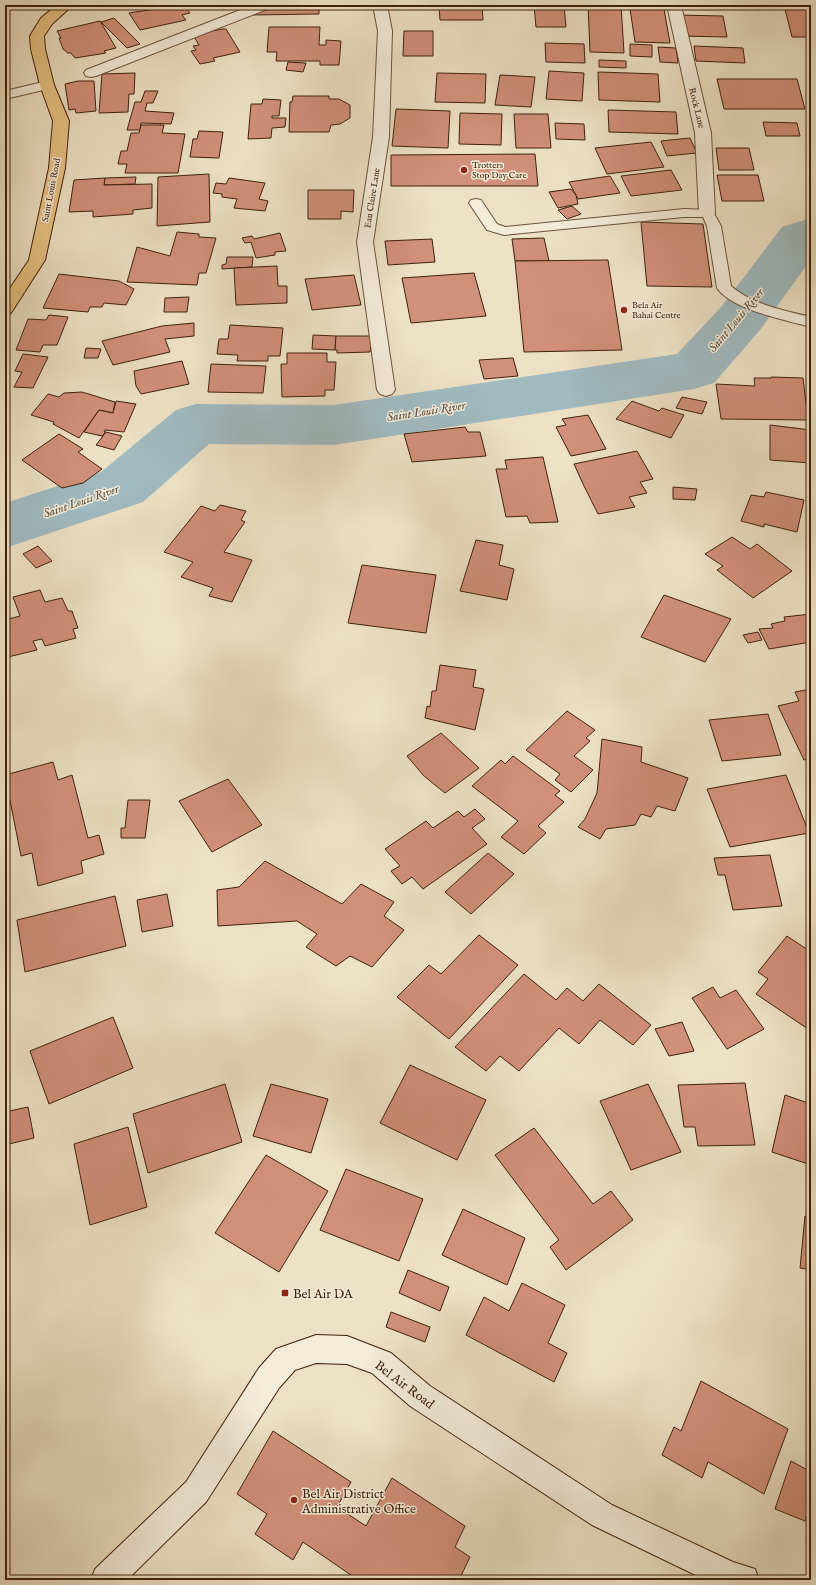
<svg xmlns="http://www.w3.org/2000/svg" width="816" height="1585" viewBox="0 0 816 1585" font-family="'IM FELL English',serif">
<rect width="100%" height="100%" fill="#ede1c5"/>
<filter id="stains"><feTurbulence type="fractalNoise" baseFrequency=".005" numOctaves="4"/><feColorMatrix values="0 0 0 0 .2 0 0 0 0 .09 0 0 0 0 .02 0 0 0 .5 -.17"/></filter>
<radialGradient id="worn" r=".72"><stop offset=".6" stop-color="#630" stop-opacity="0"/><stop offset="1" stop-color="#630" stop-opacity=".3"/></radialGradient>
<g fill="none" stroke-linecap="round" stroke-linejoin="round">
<polygon fill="#a0bac0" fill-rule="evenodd" points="811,218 811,259 760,330 714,383 694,389 334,445 209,444 143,502 5,548 5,503 101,472 176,410 196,404 334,405 677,354 722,306 782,227"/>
</g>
<g fill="#d1907a" stroke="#3e210a">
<polygon points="158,5 184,5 190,13 182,15 186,20 140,30 129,13 155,9 153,6"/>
<polygon points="250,5 319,5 319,14 250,15"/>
<polygon points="439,5 482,5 483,20 440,20"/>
<polygon points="534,5 564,5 566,27 536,27"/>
<polygon points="588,5 621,5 624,53 590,52"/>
<polygon points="677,5 721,5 722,7 678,8"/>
<polygon points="784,5 811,5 811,37 792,37"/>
<polygon points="630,9 664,9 670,43 635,42"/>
<polygon points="676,15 723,16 727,37 679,36"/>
<polygon points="114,18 140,44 127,48 101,22"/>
<polygon points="100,21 116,48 104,51 106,53 75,58 71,53 68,53 63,49 59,38 61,38 57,31"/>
<polygon points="269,27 320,27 319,45 326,45 326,40 341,41 339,65 320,65 320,61 276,61 277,52 267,52"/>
<polygon points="222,29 226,29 240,52 213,58 215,61 200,64 191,51 196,50 193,46 199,45 193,35"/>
<polygon points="404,31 433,31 433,56 403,56"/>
<polygon points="545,43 584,44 585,63 546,62"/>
<polygon points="630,44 652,45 652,57 630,56"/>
<polygon points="694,46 743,48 745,63 696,61"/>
<polygon points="658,47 676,48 678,63 660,62"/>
<polygon points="599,60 626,61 626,68 599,67"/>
<polygon points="288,62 306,63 303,72 286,70"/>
<polygon points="549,71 584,73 582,101 546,99"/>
<polygon points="598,72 658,74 660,102 599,100"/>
<polygon points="135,73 134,94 129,94 128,112 99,113 102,74"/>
<polygon points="437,73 486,74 485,103 435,102"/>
<polygon points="500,75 535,77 531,107 495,105"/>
<polygon points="717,79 797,79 805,109 724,109"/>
<polygon points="78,81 94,81 96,111 76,113 75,109 69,110 65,84"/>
<polygon points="145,91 158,91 153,103 147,103 145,111 174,113 171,124 141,123 140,130 127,130 135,102 141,102"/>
<polygon points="293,96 329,96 329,99 339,99 350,105 350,118 340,124 331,125 329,132 289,132 290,102 292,102"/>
<polygon points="263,99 281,100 279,116 272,116 272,118 286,118 285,127 272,128 271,138 248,139 251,104 262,104"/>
<polygon points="396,109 450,111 448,148 392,146"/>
<polygon points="608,110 676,112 678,134 609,132"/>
<polygon points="460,113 502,114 501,145 459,144"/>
<polygon points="514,114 548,114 551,148 516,148"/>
<polygon points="763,122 797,123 800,136 766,136"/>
<polygon points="555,123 584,124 585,140 556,139"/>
<polygon points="141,125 164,125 162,133 185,134 178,173 125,173 127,164 118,164 121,151 127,151 131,133 139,133"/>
<polygon points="199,131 223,132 219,158 190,157 193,139 197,139"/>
<polygon points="690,138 697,153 667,156 661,141"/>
<polygon points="651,142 664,167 607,174 595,148"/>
<polygon points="716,148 749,148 754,170 719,170"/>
<polygon points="535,154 538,186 391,186 391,155"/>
<polygon points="671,170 682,190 631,196 621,176"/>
<polygon points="209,174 210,222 157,226 158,177"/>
<polygon points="717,175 758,175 764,201 722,201"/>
<polygon points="610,176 620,193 578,199 569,182"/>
<polygon points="136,177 135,184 104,185 105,178"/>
<polygon points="105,178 104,185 152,184 152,208 133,210 133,214 93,217 93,211 69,212 74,180"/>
<polygon points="229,178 265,183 259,199 268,201 265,211 234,208 237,199 222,197 222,194 213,193 216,183 226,184"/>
<polygon points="571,189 576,195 578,204 558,208 549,192"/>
<polygon points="308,190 354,190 353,212 341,211 341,219 308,219"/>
<polygon points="572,206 581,214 567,219 558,210"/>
<polygon points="641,222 703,224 712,287 647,286"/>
<polygon points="177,232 199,234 199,237 216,238 206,273 199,273 197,285 127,282 137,247 170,256"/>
<polygon points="280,233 286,251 275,252 275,255 256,258 251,242 245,243 242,238 252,236 254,239"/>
<polygon points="544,238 549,261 515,261 512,239"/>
<polygon points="432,239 435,262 388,265 385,241"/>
<polygon points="227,257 253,257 252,267 222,269 222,265 226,264"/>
<polygon points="608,260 622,350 524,352 515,261"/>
<polygon points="277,266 278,286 287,286 287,303 236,305 234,268"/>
<polygon points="474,273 486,316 411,323 402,278"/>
<polygon points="59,274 119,281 134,289 126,305 104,303 102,307 90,307 88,312 43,308"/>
<polygon points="354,275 361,305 312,310 305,279"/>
<polygon points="189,297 187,312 164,312 165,298"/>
<polygon points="49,315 68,317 57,345 43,345 40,352 16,350 28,319 46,320"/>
<polygon points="194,323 194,336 165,339 170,352 113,365 102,341 162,326"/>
<polygon points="230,325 283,328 280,356 268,356 268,361 237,361 238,355 217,354 219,339 228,339"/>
<polygon points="313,335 336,336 335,350 312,349"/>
<polygon points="336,336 372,336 370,352 337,353 337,350 335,350"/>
<polygon points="86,348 101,349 98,358 84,358"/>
<polygon points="287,353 327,353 327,362 336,362 334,390 325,390 325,396 282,397 281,364 287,364"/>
<polygon points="23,354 48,357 33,388 14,387 22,372 15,371"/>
<polygon points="513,358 518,376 484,379 479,360"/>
<polygon points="182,361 189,384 141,394 136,386 134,371"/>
<polygon points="211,364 266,366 263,393 208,392"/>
<polygon points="771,377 803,378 808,420 721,419 716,384 755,386 754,378 771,378"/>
<polygon points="82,392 115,402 113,413 99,410 79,438 53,424 54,422 31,415 48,394 59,397 64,393"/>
<polygon points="682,397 707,402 702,414 676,408"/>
<polygon points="116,401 136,404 124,432 105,430 104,432 106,432 102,436 84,432 99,410 113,413"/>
<polygon points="632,401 659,411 662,408 684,415 671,438 616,419"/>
<polygon points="588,415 606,449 571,456 556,427 566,425 562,419"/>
<polygon points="770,425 811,430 811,463 770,460"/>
<polygon points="465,427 468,432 480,432 486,456 412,462 404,434"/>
<polygon points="106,432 122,436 114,450 96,445"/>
<polygon points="59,434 83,449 78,452 102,469 83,483 62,488 22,460"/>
<polygon points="637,451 653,479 640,482 647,493 629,497 635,507 598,514 584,486 574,464"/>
<polygon points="543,457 558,522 530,523 527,516 506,517 496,469 507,469 505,460"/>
<polygon points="673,487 697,489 695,500 673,499"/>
<polygon points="766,492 804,500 797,532 764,524 764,527 741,521 751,495 764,497"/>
<polygon points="220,505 246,511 241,520 245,522 224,552 252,560 232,602 209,596 213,588 181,577 193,562 164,552 201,506 215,511"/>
<polygon points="732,537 750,549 757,544 792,571 753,598 717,570 723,566 705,554"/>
<polygon points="476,540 503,545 499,565 514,569 507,600 460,591"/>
<polygon points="38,546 52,561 36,568 23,554"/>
<polygon points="362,565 436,575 426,633 348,623"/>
<polygon points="40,590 45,602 62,598 68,611 72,611 78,628 73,629 76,638 45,646 42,639 33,641 37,650 8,657 5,651 5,620 20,616 13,597"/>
<polygon points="664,595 731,619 705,662 641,637"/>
<polygon points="811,614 811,642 769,649 759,629 773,628 771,624 785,621 784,617"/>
<polygon points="758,632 762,640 748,643 743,635"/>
<polygon points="440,665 476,670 473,687 484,689 475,730 425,718 427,706 430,707 432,691 436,691"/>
<polygon points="811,689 811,758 804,760 778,706 799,701 795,692"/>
<polygon points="567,711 595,730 586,738 590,741 574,756 593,770 571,792 555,780 560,774 526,750"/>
<polygon points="768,714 781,755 722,761 709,720"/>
<polygon points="441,733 479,768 445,793 424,776 407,756"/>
<polygon points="602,739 642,747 641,762 688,778 675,811 657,806 651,817 641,814 635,825 606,829 600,839 578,827 585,819 597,793"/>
<polygon points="513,756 560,791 555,795 564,802 538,826 546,833 524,854 501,837 518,821 472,786 501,760 505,764"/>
<polygon points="53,762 58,780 72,775 88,838 99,835 104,854 81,861 83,873 38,886 32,853 21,856 5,775"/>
<polygon points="786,775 809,833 730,847 707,789"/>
<polygon points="228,779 262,825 212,852 179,801"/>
<polygon points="128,800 150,800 145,838 121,838 121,828 125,828"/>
<polygon points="475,809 485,819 472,828 487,844 423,889 412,877 402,884 391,871 400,866 385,849 426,821 433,828 458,811 464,817"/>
<polygon points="488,853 514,874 471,914 445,892"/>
<polygon points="770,855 782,906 733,910 725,875 718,875 714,858"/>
<polygon points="265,861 342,904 361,884 394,902 384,916 404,930 372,967 350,956 336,966 306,947 317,934 297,921 218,926 217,890 239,887"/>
<polygon points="167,894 173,926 142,932 137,900"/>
<polygon points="115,896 126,946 25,972 17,920"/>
<polygon points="479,935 518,965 449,1039 397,997 429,965 441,974"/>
<polygon points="787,936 811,952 811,1031 756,994 768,979 758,972"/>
<polygon points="524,974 556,1000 567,988 583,1001 599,984 651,1025 633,1045 600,1020 579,1044 559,1028 519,1071 500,1056 486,1071 455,1047"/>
<polygon points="713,987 720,998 736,990 764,1029 727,1049 692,998"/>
<polygon points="113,1017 133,1068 49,1104 30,1051"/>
<polygon points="682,1022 694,1051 669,1056 655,1029"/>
<polygon points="410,1065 486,1100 457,1160 380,1123"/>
<polygon points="745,1083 755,1145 698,1146 695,1127 684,1127 678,1085"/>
<polygon points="225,1084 242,1142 148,1173 133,1114"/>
<polygon points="271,1084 328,1099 311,1153 253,1136"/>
<polygon points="648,1084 681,1152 631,1170 600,1101"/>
<polygon points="785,1095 811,1104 811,1165 772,1152"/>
<polygon points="28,1107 34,1138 5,1145 5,1112"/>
<polygon points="128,1127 147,1207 90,1225 74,1144"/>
<polygon points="534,1128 593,1204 611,1191 633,1220 566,1270 550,1247 559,1240 495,1155"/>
<polygon points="266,1155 328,1191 279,1272 215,1233"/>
<polygon points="346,1169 423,1199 399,1261 320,1230"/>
<polygon points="463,1209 525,1238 507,1285 442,1255"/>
<polygon points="805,1216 811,1217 811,1270 800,1268"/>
<polygon points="408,1270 449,1287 440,1311 399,1293"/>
<polygon points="522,1283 565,1305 548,1343 567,1353 554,1382 466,1335 484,1297 509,1311"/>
<polygon points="391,1312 430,1327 425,1342 386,1327"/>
<polygon points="701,1381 788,1429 764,1494 708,1462 702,1478 662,1455 674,1427 681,1431"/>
<polygon points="273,1431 351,1482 337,1507 366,1526 392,1478 465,1526 455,1547 470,1557 459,1580 358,1580 303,1542 293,1560 255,1534 267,1514 237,1494"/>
<polygon points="791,1461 811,1472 811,1501 805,1521 775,1509"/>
</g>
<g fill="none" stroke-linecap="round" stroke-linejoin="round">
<defs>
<path id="service" d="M 476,199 L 481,200 L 497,224 L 505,227 L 684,209 L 712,210 L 721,226 L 731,286 C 753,305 783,310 811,317 L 811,327 C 786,320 732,310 717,288 L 707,226 L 703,217 L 684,217 L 504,235 L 487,230 L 469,203 L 471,200 Z"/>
<g id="minor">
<polygon points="253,5 272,5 270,8 96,76 91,77 86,76 84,73 86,70"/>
<polygon points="373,5 387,5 392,31 389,137 373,242 395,390 392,394 386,396 380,394 377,390 357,242 373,137 378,31"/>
<polygon points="667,5 681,5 711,133 715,213 713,216 707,218 701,216 699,213 695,133"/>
<polygon points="47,81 52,82 54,85 52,88 5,99 5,91"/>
</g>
<polygon id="secondary" points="316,1335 347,1336 391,1353 430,1386 612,1505 733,1562 755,1569 759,1580 706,1580 592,1525 410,1406 372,1373 347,1364 316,1363 295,1370 279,1388 206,1502 127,1580 91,1580 95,1569 186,1482 259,1368 276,1349"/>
<polygon id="primary" points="57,5 73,5 52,24 44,36 45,49 54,85 69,121 65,168 45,260 11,313 5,315 5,296 29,260 49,168 53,121 40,85 31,49 30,36 41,18"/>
</defs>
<use href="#service" stroke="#6a5139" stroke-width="2"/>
<use href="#minor" stroke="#6a5139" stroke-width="2"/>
<use href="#secondary" stroke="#3e210a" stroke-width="2"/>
<use href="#primary" stroke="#3e210a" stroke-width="2"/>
<use href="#service" fill="#f3ecd9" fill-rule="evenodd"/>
<use href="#minor" fill="#f3ecd9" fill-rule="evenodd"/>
<use href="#secondary" fill="#f3ecd9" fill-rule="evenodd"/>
<use href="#primary" fill="#e6c082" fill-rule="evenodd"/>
</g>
<g fill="#8f2418" stroke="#f3ecd9" stroke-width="1.5">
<circle cx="464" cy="170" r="4"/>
<circle cx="624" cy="310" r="4"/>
<rect x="281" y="1289" width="8" height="8" rx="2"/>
<circle cx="294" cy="1500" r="4"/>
</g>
<g text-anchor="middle" stroke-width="3" stroke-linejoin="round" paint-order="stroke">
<g font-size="9" fill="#3e210a" stroke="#f3ecd9">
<text transform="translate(697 108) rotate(76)" y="3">Rock Lane</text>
<text transform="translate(51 190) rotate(-79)" y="3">Saint Louis Road</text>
<text transform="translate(372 198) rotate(-81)" y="3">Eau Claire Lane</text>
</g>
<g font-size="9" fill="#3e210a" stroke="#f3ecd9" text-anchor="start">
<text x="472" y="168">Trotters<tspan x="472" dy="10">Stop Day Care</tspan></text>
<text x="632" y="308">Bela Air<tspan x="632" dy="10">Bahai Centre</tspan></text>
</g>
<g font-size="12" font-style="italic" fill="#5b4f41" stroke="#f3ecd9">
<text transform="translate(736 320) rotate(-50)" y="4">Saint Louis River</text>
<text transform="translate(426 411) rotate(-9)" y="4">Saint Louis River</text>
<text transform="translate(81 501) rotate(-19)" y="4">Saint Louis River</text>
</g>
<g font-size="13" fill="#3e210a" stroke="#f3ecd9" text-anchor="start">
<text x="293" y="1298">Bel Air DA</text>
<text x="302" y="1498">Bel Air District<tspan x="302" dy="15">Administrative Office</tspan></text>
</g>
<g font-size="13" fill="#3e210a" stroke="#f3ecd9">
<text transform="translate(405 1384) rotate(37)" y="5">Bel Air Road</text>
</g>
</g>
<rect width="816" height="1585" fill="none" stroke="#ede1c5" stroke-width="20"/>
<rect x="6" y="6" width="804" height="1573" fill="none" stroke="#3e210a" stroke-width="2"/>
<rect x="10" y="10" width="796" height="1565" fill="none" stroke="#3e210a"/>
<rect width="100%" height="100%" filter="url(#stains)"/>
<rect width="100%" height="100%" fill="url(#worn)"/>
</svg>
